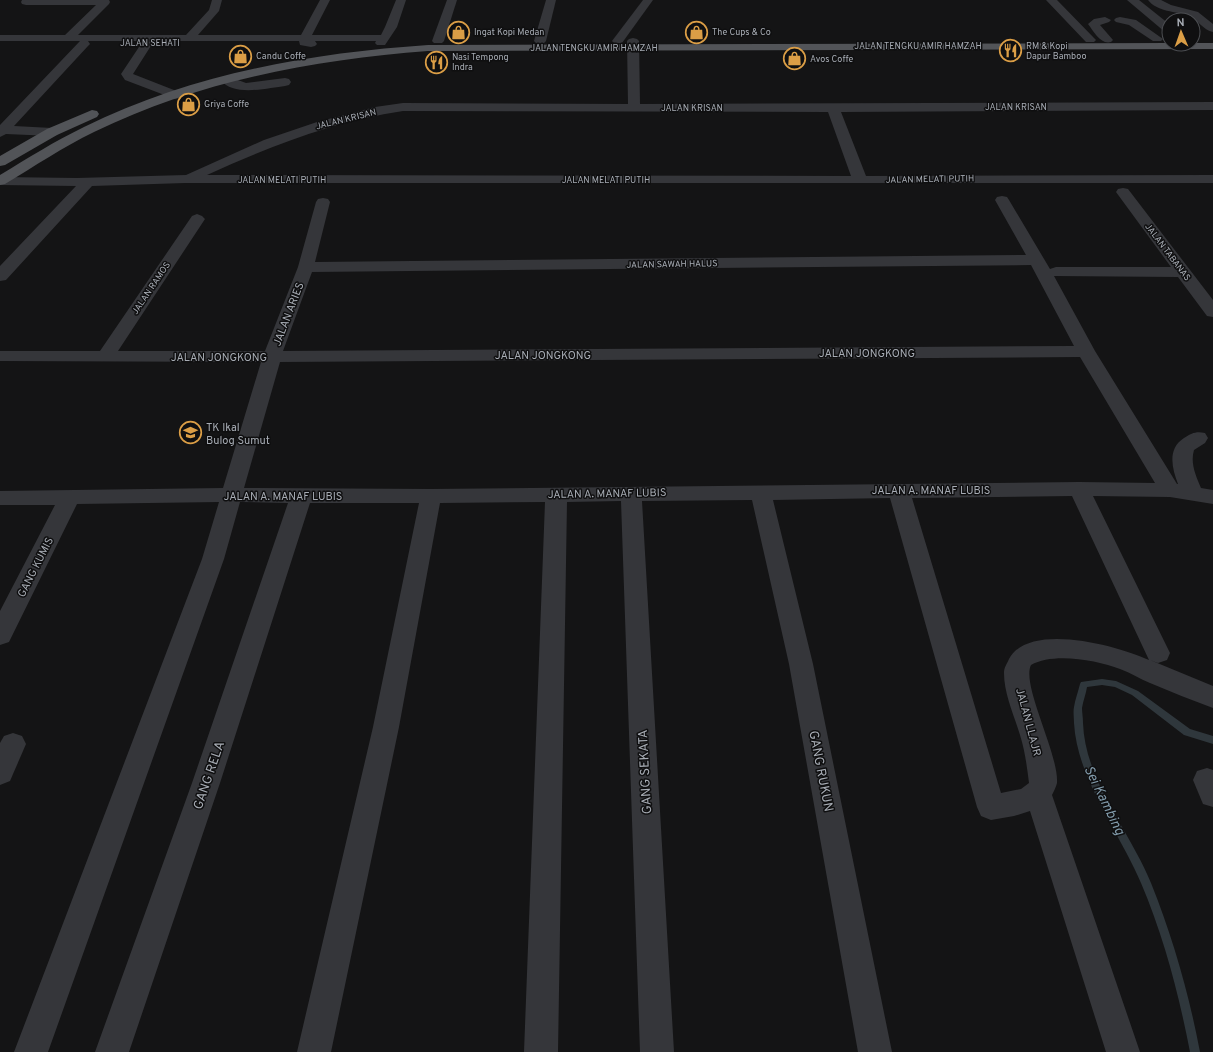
<svg xmlns="http://www.w3.org/2000/svg" width="1213" height="1052" viewBox="0 0 1213 1052" font-family="Overpass,sans-serif">
<rect width="100%" height="100%" fill="#141415"/>
<g fill="none" stroke-linecap="round" stroke-linejoin="round">
<path fill="#2f373c" fill-rule="evenodd" d="M 1102,679 L 1116,681 L 1138,691 L 1190,729 L 1213,736 L 1213,744 L 1184,735 L 1132,695 L 1115,687 L 1102,685 L 1087,687 C 1086,694 1083,701 1082,708 C 1082,712 1083,718 1083,723 C 1085,781 1130,831 1151,883 C 1173,938 1189,994 1200,1052 L 1190,1052 C 1179,995 1164,937 1141,883 C 1120,833 1077,779 1074,723 C 1074,718 1073,712 1074,707 C 1075,700 1078,692 1080,684 L 1081,682 Z"/>
<g fill="#35363a" fill-rule="evenodd">
<polygon points="22,0 109,0 110,2 109,4 78,35 186,35 209,10 212,0 222,0 219,11 198,35 301,35 320,0 330,0 312,35 381,35 385,27 396,0 406,0 397,27 385,45 377,45 375,43 376,41 315,41 317,44 315,46 311,47 300,45 299,41 154,41 133,74 179,92 181,95 179,98 175,99 125,80 121,74 143,41 88,41 90,44 88,46 14,126 52,128 57,129 59,132 57,135 52,136 6,134 0,137 0,125 80,41 0,41 0,35 65,35 96,5 26,5 22,4 21,2"/>
<polygon points="447,0 457,0 444,41 442,43 434,43 432,41"/>
<polygon points="546,0 556,0 546,41 544,43 536,43 534,41"/>
<polygon points="643,0 653,0 622,43 614,43 612,41"/>
<polygon points="1046,0 1057,0 1094,38 1096,40 1094,42 1086,42"/>
<polygon points="1127,0 1139,0 1169,24 1169,33 1165,32"/>
<path d="M 1148,0 L 1161,0 L 1171,5 L 1198,12 L 1213,24 L 1213,32 C 1203,30 1198,20 1189,16 C 1176,11 1157,12 1148,0 Z"/>
<path d="M 1105,17 L 1111,20 L 1109,22 L 1100,25 L 1113,40 L 1111,42 C 1101,45 1094,32 1088,24 L 1094,19 Z"/>
<polygon points="1120,17 1136,20 1163,39 1161,41 1153,41 1129,25 1116,22 1114,20 1116,18"/>
<path d="M 633,38 L 637,39 L 639,41 L 640,104 L 1213,102 L 1213,110 L 841,112 L 866,176 L 1213,175 L 1213,183 L 185,183 L 92,186 L 6,280 L 0,281 L 0,266 L 76,186 L 0,185 L 0,177 L 77,178 L 186,175 L 264,140 L 317,122 L 375,107 L 403,103 L 628,104 L 627,41 L 629,39 ZM 403,111 L 828,112 L 851,176 L 207,175 C 271,146 334,121 403,111 Z"/>
<path d="M 227,76 L 246,83 L 285,78 L 289,79 L 291,82 L 289,85 L 285,86 C 268,88 233,97 221,80 L 223,77 Z"/>
<path d="M 1123,188 L 1128,189 L 1213,300 L 1213,317 L 1207,316 L 1178,277 L 1054,276 L 1095,351 L 1177,484 L 1178,484 C 1172,468 1167,449 1184,438 C 1192,433 1196,431 1205,433 L 1208,438 L 1205,443 L 1194,450 C 1190,463 1196,476 1201,488 L 1213,490 L 1213,504 L 1170,497 L 1093,496 L 1170,653 L 1167,660 L 1158,663 L 1150,660 L 1213,686 L 1213,708 C 1192,700 1171,692 1150,683 C 1140,679 1131,673 1120,669 C 1097,660 1053,652 1031,665 C 1021,685 1059,754 1057,783 C 1056,787 1054,791 1052,795 L 1140,1052 L 1106,1052 L 1030,811 L 1014,816 L 991,820 L 981,816 L 977,807 L 890,498 L 773,500 L 813,664 L 892,1052 L 858,1052 L 789,664 L 752,500 L 642,501 L 674,1052 L 640,1052 L 621,501 L 567,502 L 558,1052 L 524,1052 L 545,502 L 440,503 L 399,727 L 331,1052 L 297,1052 L 373,727 L 419,503 L 310,503 L 220,783 L 129,1052 L 95,1052 L 192,783 L 288,503 L 240,502 L 224,559 L 48,1052 L 14,1052 L 202,559 L 219,502 L 77,504 L 9,642 L 0,645 L 0,611 L 55,505 L 0,505 L 0,491 L 223,488 L 261,362 L 0,361 L 0,351 L 100,351 L 192,216 L 197,214 L 202,216 L 205,219 L 118,351 L 265,351 L 298,267 L 316,202 L 318,199 L 323,198 L 328,199 L 330,202 L 315,262 L 1026,255 L 995,200 L 997,197 L 1002,196 L 1007,197 L 1009,200 L 1050,269 L 1056,267 L 1171,267 L 1116,192 L 1118,189 ZM 1031,265 L 1074,346 L 283,351 L 312,272 ZM 1080,357 L 1155,483 L 1079,482 L 431,489 L 244,488 L 280,362 ZM 1072,496 L 1149,660 C 1119,646 1029,621 1009,659 C 1007,664 1004,667 1004,673 C 1004,694 1014,715 1020,735 C 1025,751 1027,767 1029,783 L 1021,789 L 1001,793 L 912,498 Z"/>
<polygon points="13,733 22,736 26,744 10,781 0,785 0,743 4,736"/>
<polygon points="1207,768 1213,770 1213,807 1203,804 1193,780 1197,771"/>
</g>
<g fill="#525458" fill-rule="evenodd">
<path d="M 1169,43 L 1169,44 L 1193,44 L 1193,43 L 1213,43 L 1213,49 L 428,51 C 313,60 198,81 94,132 C 63,147 35,166 5,184 L 0,185 L 0,175 C 28,158 55,141 84,127 C 191,74 310,53 428,45 Z"/>
<polygon points="92,110 97,111 99,114 97,117 57,135 5,165 0,166 0,156 47,129"/>
</g>
</g>
<defs>
<symbol id="shop-ring" viewBox="-11 -11 22 22"><circle r="9.5" fill="#0f0f10" stroke="#db9e46" stroke-width="1.5"/><path d="M-5-2.5h2.3a2.7 3.5 0 0 1 5.4 0H5L5.5 6h-11ZM-1.5-2.5h3a1.5 2.3 0 0 0-3 0Z" fill="#db9e46"/></symbol>
<symbol id="restaurant-ring" viewBox="-11 -11 22 22"><circle r="9.5" fill="#0f0f10" stroke="#db9e46" stroke-width="1.5"/><path d="M-5-6h1v4h1v-4h1v4h1v-4h1v5L-1.5 .5V6h-2V.5L-5-1ZM5-6V6H3V1.5H1.5Q1.5-4 5-6Z" fill="#db9e46"/></symbol>
<symbol id="school-ring" viewBox="-11 -11 22 22"><circle r="9.5" fill="#0f0f10" stroke="#db9e46" stroke-width="1.5"/><path d="M0-5L7-2L0 1L-7-2ZM-4 1L0 2.5L4 1V4Q0 6-4 4Z" fill="#db9e46"/></symbol>
</defs>
<g fill-rule="evenodd">
<use href="#shop-ring" x="446" y="20" width="25" height="25"/>
<use href="#shop-ring" x="684" y="20" width="25" height="25"/>
<use href="#restaurant-ring" x="998" y="38" width="25" height="25"/>
<use href="#shop-ring" x="228" y="44" width="25" height="25"/>
<use href="#shop-ring" x="782" y="46" width="25" height="25"/>
<use href="#restaurant-ring" x="424" y="50" width="25" height="25"/>
<use href="#shop-ring" x="176" y="92" width="25" height="25"/>
<use href="#school-ring" x="178" y="420" width="25" height="25"/>
</g>
<g text-anchor="middle" stroke-width="3" stroke-linejoin="round" paint-order="stroke">
<g font-size="9" fill="#a7acb4" stroke="#0f0f10" text-anchor="start">
<text x="474" y="35">Ingat Kopi Medan</text>
<text x="712" y="35">The Cups &amp; Co</text>
<text x="1026" y="49">RM &amp; Kopi<tspan x="1026" dy="10">Dapur Bamboo</tspan></text>
<text x="256" y="59">Candu Coffe</text>
<text x="452" y="60">Nasi Tempong<tspan x="452" dy="10">Indra</tspan></text>
<text x="810" y="62">Avos Coffe</text>
<text x="204" y="107">Griya Coffe</text>
</g>
<g font-size="9" fill="#a7acb4" stroke="#0f0f10">
<text x="150" y="46">JALAN SEHATI</text>
<text x="918" y="49">JALAN TENGKU AMIR HAMZAH</text>
<text x="594" y="51">JALAN TENGKU AMIR HAMZAH</text>
<text x="1016" y="110">JALAN KRISAN</text>
<text x="692" y="111">JALAN KRISAN</text>
<text transform="translate(346 119) rotate(-14)" y="3">JALAN KRISAN</text>
<text transform="translate(930 179) rotate(-1)" y="3">JALAN MELATI PUTIH</text>
<text x="282" y="183">JALAN MELATI PUTIH</text>
<text x="606" y="183">JALAN MELATI PUTIH</text>
<text transform="translate(1168 252) rotate(53)" y="3">JALAN TABANAS</text>
<text transform="translate(672 264) rotate(-1)" y="3">JALAN SAWAH HALUS</text>
<text transform="translate(151 288) rotate(-56)" y="3">JALAN RAMOS</text>
</g>
<g font-size="11" fill="#a7acb4" stroke="#0f0f10">
<text transform="translate(288 314) rotate(-69)" y="4">JALAN ARIES</text>
<text x="867" y="357">JALAN JONGKONG</text>
<text x="543" y="359">JALAN JONGKONG</text>
<text x="219" y="361">JALAN JONGKONG</text>
<text x="931" y="494">JALAN A. MANAF LUBIS</text>
<text transform="translate(607 493) rotate(-1)" y="4">JALAN A. MANAF LUBIS</text>
<text x="283" y="500">JALAN A. MANAF LUBIS</text>
<text transform="translate(35 567) rotate(-63)" y="4">GANG KUMIS</text>
<text transform="translate(1029 722) rotate(75)" y="4">JALAN LLAJR</text>
</g>
<g font-size="11" fill="#a7acb4" stroke="#0f0f10" text-anchor="start">
<text x="206" y="431">TK Ikal<tspan x="206" dy="13">Bulog Sumut</tspan></text>
</g>
<g font-size="13" fill="#a7acb4" stroke="#0f0f10">
<text transform="translate(822 771) rotate(79)" y="5">GANG RUKUN</text>
<text transform="translate(644 772) rotate(-93)" y="5">GANG SEKATA</text>
<text transform="translate(208 775) rotate(-71)" y="5">GANG RELA</text>
</g>
<g font-size="14" font-style="italic" fill="#829bab" stroke="#0f0f10">
<text transform="translate(1105 800) rotate(64)" y="5">Sei Kambing</text>
</g>
</g>
<g transform="translate(1181 32) rotate(358)"><circle r="19" fill="#0f0f10" stroke="#4c4e52"/>
<path d="M0-3L7 15L0 10L-7 15Z" fill="#db9e46"/>
<text y="-6" font-size="11" font-weight="bold" text-anchor="middle" fill="#a7acb4">N</text>
</g>
</svg>
